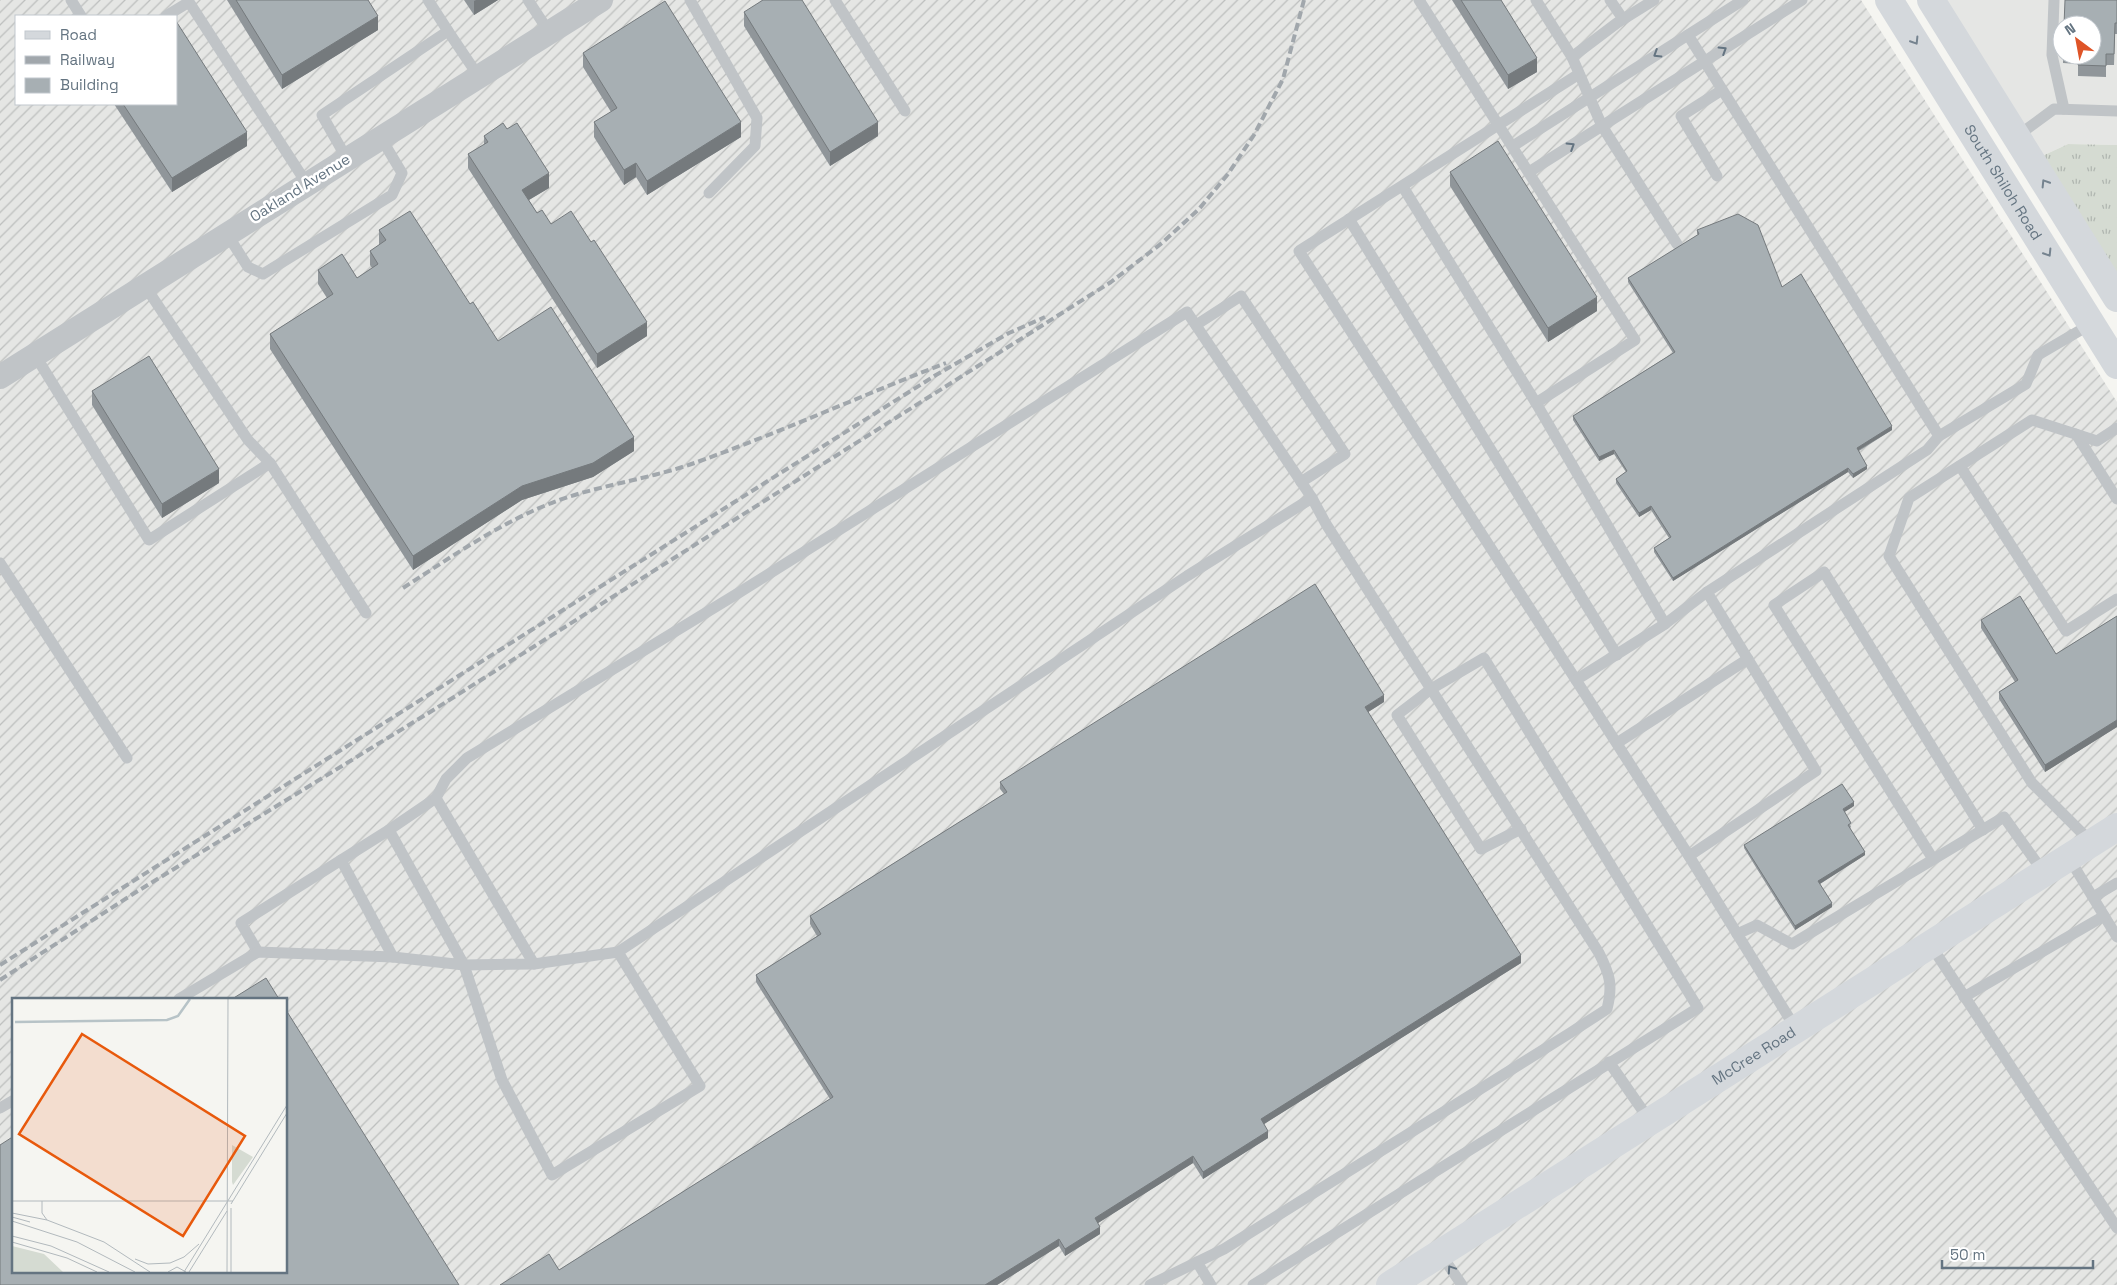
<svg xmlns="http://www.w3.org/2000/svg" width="2117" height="1285" viewBox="0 0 2117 1285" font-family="'Space Grotesk',sans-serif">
<defs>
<pattern id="industrial-furrows" width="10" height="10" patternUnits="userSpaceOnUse" patternTransform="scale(1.25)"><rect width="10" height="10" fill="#e5e6e4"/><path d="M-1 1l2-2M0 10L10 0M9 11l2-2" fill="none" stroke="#bdbfbe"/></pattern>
<pattern id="grass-tufts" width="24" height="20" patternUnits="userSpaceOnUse" patternTransform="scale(1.25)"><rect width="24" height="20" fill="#d5dbd2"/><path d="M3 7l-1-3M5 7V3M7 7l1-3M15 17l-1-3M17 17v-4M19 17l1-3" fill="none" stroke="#b0b6b0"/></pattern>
</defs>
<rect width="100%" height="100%" fill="#f5f5f1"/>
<path fill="#e5e6e4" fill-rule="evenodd" d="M 1943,0 L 2117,0 L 2117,145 L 2068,144 L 2040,157 ZM 2062,25 L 2092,25 L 2092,55 L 2062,55 Z"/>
<path fill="url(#industrial-furrows)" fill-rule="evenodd" d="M 0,0 L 1861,0 L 2117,402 L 2117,1285 L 0,1285 ZM 16,16 L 176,16 L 176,104 L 16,104 ZM 14,999 L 286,999 L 286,1271 L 14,1271 Z"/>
<polygon fill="url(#grass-tufts)" points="2068,144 2117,145 2117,280 2040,157"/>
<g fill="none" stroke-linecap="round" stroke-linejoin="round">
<g stroke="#c0c4c7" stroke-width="11">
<polyline points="71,0 81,16"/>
<polyline points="528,0 549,32"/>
<polyline points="690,0 757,118 755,146 709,193"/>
<polyline points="835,0 905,111"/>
<polyline points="1419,0 1635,340 1536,403 1665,624"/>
<polyline points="1536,0 1572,57"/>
<polyline points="1610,0 1623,19"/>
<polyline points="1654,0 1617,23 1572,57 1602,126 1677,244"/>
<polyline points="2054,0 2052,55 2064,109"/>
<polyline points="166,16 189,2 307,184"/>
<polyline points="448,31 479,77"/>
<polyline points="1688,35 1939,436 2026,384 2038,355 2091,324"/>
<polyline points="2016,137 2054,109 2117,111"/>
<polyline points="1513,146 1743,0"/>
<polyline points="347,159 322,115 448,31 428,0"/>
<polyline points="1529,172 1802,0"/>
<polyline points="1717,176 1681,116 1722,90"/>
<polyline points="1403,187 1536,403"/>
<polyline points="1349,219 1617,655"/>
<polyline points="227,234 248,267 263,274 392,195 402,173 381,138"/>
<polyline points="145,286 248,440 270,463 366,613"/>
<polyline points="1196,325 1241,296 1345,454 1301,482"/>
<polyline points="35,355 149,540 270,463"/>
<polyline points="2076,434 2117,499"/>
<polyline points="1960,466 2066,631 2117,599"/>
<polyline points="0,563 127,758"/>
<polyline points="1576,680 1299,251 1579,74"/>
<polyline points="1617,743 1748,659"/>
<polyline points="389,830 464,965 502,1080 552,1175 700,1086 618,952"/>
<polyline points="2092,843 2032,783 1889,556 1909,498 2032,420 2097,441 2117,428"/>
<polyline points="1689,856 1816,771 1707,592"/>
<polyline points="2069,858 2117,937"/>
<polyline points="1933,859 1774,605 1824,572 1983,830"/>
<polyline points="341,860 393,957"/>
<polyline points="2093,897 2117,883"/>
<polyline points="1737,934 1757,925 1792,944 2004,817 2044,873"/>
<polyline points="1930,944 2117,1228"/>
<polyline points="258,952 241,923 389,830 436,798"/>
<polyline points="534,964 436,798 446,779 467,758 740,592 1187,312 1312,498"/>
<polyline points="1964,997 2104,916"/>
<path d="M 179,999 L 258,952 L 393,957 L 464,965 L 534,964 L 618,952 L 1187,576 L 1312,498 L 1326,524 L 1599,953 C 1610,975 1613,985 1607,1009 L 1570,1033 L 1224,1249 L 1150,1285"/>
<polyline points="1796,1029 1689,856 1576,680 1665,624 1707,592 1927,450 1939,436"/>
<polyline points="1609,1062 1650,1121"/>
<polyline points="0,1108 14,1100"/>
<polyline points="1440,1253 1462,1285"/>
<polyline points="1197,1262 1211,1285"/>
<polyline points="1253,1285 1698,1008 1484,658 1431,689 1397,715 1481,849 1521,829"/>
</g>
<polyline stroke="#c0c4c7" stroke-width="24" points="0,377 601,0"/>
<g stroke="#d4d8dc" stroke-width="28">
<path id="s1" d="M 1889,0 L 2117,365"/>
<polyline points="1931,0 2117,298"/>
<path id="s2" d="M 1390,1285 L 2117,827"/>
</g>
<g stroke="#a1a7ac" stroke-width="4" stroke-dasharray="8 4" stroke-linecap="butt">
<path d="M 403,588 C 456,554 508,517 568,497 C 612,483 657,477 700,461 C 783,431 863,395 946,363"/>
<polyline points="0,965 936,375 1009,333 1045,317"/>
<polyline points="0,980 133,894 435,709 1111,282 1162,243 1199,209 1228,174 1254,135 1283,79 1304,0"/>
</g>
</g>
<g fill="#90969a">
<polygon points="227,0 368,0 378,30 282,89"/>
<polygon points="464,0 498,0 474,15"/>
<polygon points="1452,0 1501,0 1537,72 1508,89"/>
<polygon points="2117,0 2117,34 2115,34 2114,65 2106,65 2106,77 2078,76 2078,64 2063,63 2063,55 2092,55"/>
<polygon points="744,12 878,136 830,166 744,26"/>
<polygon points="583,53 741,137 647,195 636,177 624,185 594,137 594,122 611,112 583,67"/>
<polygon points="114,104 176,104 247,146 172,192"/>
<polygon points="507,129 549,188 529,200 537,213 551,224 647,336 597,368 468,168 468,154 484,145 484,136"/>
<polygon points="1450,172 1597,311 1548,342 1450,186"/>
<polygon points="379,230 470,304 498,341 634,451 593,477 522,500 413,570 270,349 270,334 327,298 318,284 318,270 357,278 372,268 370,265 370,251 379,245"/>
<polygon points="1697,230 1782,287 1892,430 1859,451 1867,469 1853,478 1848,472 1673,581 1654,552 1654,548 1669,538 1651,510 1639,517 1616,483 1616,479 1626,472 1614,454 1599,461 1573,420 1573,416 1673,353 1628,282 1628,278 1698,235 1697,234"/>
<polygon points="92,391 219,483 162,518 92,405"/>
<polygon points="2117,616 2117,727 2045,772 1999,699 1999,692 2015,682 1981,628 1981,620 2056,654"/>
<polygon points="1384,702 1368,712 1521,963 1264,1124 1268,1138 1203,1179 1193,1163 1098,1223 1100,1234 1065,1256 1059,1246 997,1285 500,1285 559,1270 830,1099 756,982 756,975 817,936 810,924 810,916 1004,794 1000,789 1000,782"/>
<polygon points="1854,806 1844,812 1851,827 1850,828 1865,855 1820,884 1832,907 1795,930 1744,848 1744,845"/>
</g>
<g fill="#757a7d">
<polygon points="476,0 498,0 474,15 474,1"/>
<polygon points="378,16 378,30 282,89 282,75"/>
<polygon points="1537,58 1537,72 1508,89 1508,75"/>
<polygon points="741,122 741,137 647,195 647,181"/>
<polygon points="878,122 878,136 830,166 830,152"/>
<polygon points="247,132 247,146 172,192 172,178"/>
<polygon points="636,163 636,177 624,185 624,170"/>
<polygon points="549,173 549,188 522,204 522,190"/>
<polygon points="1597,297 1597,311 1548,342 1548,328"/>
<polygon points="647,322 647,336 597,368 597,354"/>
<polygon points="1892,426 1892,430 1857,451 1857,448"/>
<polygon points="634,437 634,451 593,477 522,500 413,570 413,556 522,486"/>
<polygon points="1614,450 1614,454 1599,461 1599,457"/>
<polygon points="1867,466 1867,469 1853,478 1853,474"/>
<polygon points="1848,468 1848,472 1673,581 1673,578"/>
<polygon points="219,469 219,483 162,518 162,504"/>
<polygon points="1651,506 1651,510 1639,517 1639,513"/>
<polygon points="1384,695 1384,702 1365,714 1365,707"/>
<polygon points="2117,720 2117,727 2045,772 2045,765"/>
<polygon points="1854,802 1854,806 1843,813 1843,809"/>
<polygon points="1865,852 1865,855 1818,885 1818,881"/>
<polygon points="1832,903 1832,907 1795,930 1795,926"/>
<polygon points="1521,955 1521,963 1261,1126 1261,1119"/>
<polygon points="1268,1131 1268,1138 1203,1179 1203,1172"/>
<polygon points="1193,1156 1193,1163 1095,1225 1095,1218"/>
<polygon points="1100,1227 1100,1234 1065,1256 1065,1249"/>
<polygon points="1059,1239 1059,1246 997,1285 985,1285"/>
</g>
<g fill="#a7afb3" stroke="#757a7d">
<polygon points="236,0 368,0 378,16 282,75"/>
<polygon points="763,0 802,0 878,122 830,152 744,12"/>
<polygon points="1461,0 1501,0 1537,58 1508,75"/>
<polygon points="2065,0 2117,0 2117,23 2115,23 2114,54 2106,54 2106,66 2078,65 2079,55 2092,55 2092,25 2064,25"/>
<polygon points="665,1 741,122 647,181 636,163 624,170 594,122 617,108 583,53"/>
<polygon points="176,21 247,132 172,178 123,104 176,104"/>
<polygon points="503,123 507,129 517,123 549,173 522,190 537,213 542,210 551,224 571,211 591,242 594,240 647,322 597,354 468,154 488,142 484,136"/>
<polygon points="1498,141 1597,297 1548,328 1450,172"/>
<polygon points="410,211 470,304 473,302 498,341 551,307 634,437 593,463 522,486 413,556 270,334 333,294 318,270 342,254 357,278 378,264 370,251 386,240 379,230"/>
<polygon points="1738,214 1758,225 1782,287 1801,274 1892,426 1857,448 1867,466 1853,474 1848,468 1673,578 1654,548 1671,537 1651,506 1639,513 1616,479 1627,471 1614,450 1599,457 1573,416 1675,352 1628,278 1699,234 1697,230"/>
<polygon points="149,356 219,469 162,504 92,391"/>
<polygon points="1315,584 1384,695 1365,707 1521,955 1261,1119 1268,1131 1203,1172 1193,1156 1095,1218 1100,1227 1065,1249 1059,1239 985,1285 500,1285 549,1254 559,1270 833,1097 756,975 821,934 810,916 1007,792 1000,782"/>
<polygon points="2020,596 2056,654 2117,616 2117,720 2045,765 1999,692 2018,680 1981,620"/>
<polygon points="1842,784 1854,802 1843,809 1851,823 1848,825 1865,852 1818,881 1832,903 1795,926 1744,845"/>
<polygon points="266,978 279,999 232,999"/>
<polygon points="286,1010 459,1285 0,1285 0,1145 14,1136 14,1271 286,1271"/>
</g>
<defs><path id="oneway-chevron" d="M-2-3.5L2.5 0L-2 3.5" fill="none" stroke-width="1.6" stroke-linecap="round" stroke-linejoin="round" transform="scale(1.25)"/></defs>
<g stroke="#75838f">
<use href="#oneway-chevron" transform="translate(1915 41) rotate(58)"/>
<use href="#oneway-chevron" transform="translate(2045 183) rotate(-122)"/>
<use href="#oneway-chevron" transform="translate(2048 253) rotate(58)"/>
</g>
<g stroke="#647481">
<use href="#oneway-chevron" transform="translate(1723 50) rotate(-32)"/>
<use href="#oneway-chevron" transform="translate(1657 54) rotate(148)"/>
<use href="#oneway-chevron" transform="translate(1571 146) rotate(-32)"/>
<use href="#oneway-chevron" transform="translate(1451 1269) rotate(-124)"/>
</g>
<g text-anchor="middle" stroke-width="5" stroke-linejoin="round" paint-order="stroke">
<g font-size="15" fill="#647481" stroke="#fff">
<text dy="5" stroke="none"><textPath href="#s1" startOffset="215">South Shiloh Road</textPath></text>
<text transform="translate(300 188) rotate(-32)" y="5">Oakland Avenue</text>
<text dy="5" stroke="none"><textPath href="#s2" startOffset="430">McCree Road</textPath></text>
</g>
</g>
<g transform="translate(12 998)">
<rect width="275" height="275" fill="#f5f5f1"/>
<path d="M 220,147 L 241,159 L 221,187 L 220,184 ZM 0,248 L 32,256 L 51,274 L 0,274 Z" fill="#d5dbd2"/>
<path d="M 0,254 L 9,255 L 9,274 L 0,274 Z" fill="#d5dbd2"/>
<path fill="none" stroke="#b7c3c7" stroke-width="2.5" d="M 3,24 L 155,22 L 166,18 L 178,1"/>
<path fill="none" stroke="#b2b9bd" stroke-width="1" d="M 0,203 L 221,203M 30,203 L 30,215 L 35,222M 219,206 L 275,115M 0,215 L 35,222 L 92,244 L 138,274M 0,219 L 18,224M 0,223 L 65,244 L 123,274M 0,238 L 39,248 L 97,274M 0,244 L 55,260 L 85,274M 123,261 L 136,266 L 158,265 L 172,259 L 187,246M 156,274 L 165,269 L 174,274M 172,274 L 275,107M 177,274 L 215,213M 215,274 L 216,1M 219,274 L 219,210"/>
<path fill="#e8590c" fill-opacity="0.15" stroke="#e8590c" stroke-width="2.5" d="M 70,36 L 233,138 L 171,238 L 7,136 Z"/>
<rect width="275" height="275" fill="none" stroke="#647481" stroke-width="2.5"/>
</g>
<rect x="15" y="15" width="162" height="90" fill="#ffffff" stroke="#c1c7cd"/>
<rect x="25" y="31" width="25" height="8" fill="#d4d8dc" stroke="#c1c7cd"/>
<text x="60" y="40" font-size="15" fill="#647481">Road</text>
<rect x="25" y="56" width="25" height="8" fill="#a1a7ac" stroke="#c1c7cd"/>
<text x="60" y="65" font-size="15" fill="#647481">Railway</text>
<rect x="25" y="78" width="25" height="15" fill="#a7afb3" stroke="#c1c7cd"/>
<text x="60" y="90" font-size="15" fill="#647481">Building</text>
<g transform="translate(2077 40) rotate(328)"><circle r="24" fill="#ffffff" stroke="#c1c7cd"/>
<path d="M0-4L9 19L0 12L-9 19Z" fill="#df5427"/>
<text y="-8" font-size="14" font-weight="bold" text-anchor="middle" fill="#647481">N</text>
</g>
<path d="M1942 1260v8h151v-8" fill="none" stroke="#647481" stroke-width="2.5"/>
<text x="1950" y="1260" font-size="15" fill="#647481" stroke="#ffffff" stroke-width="4" paint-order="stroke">50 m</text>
</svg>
